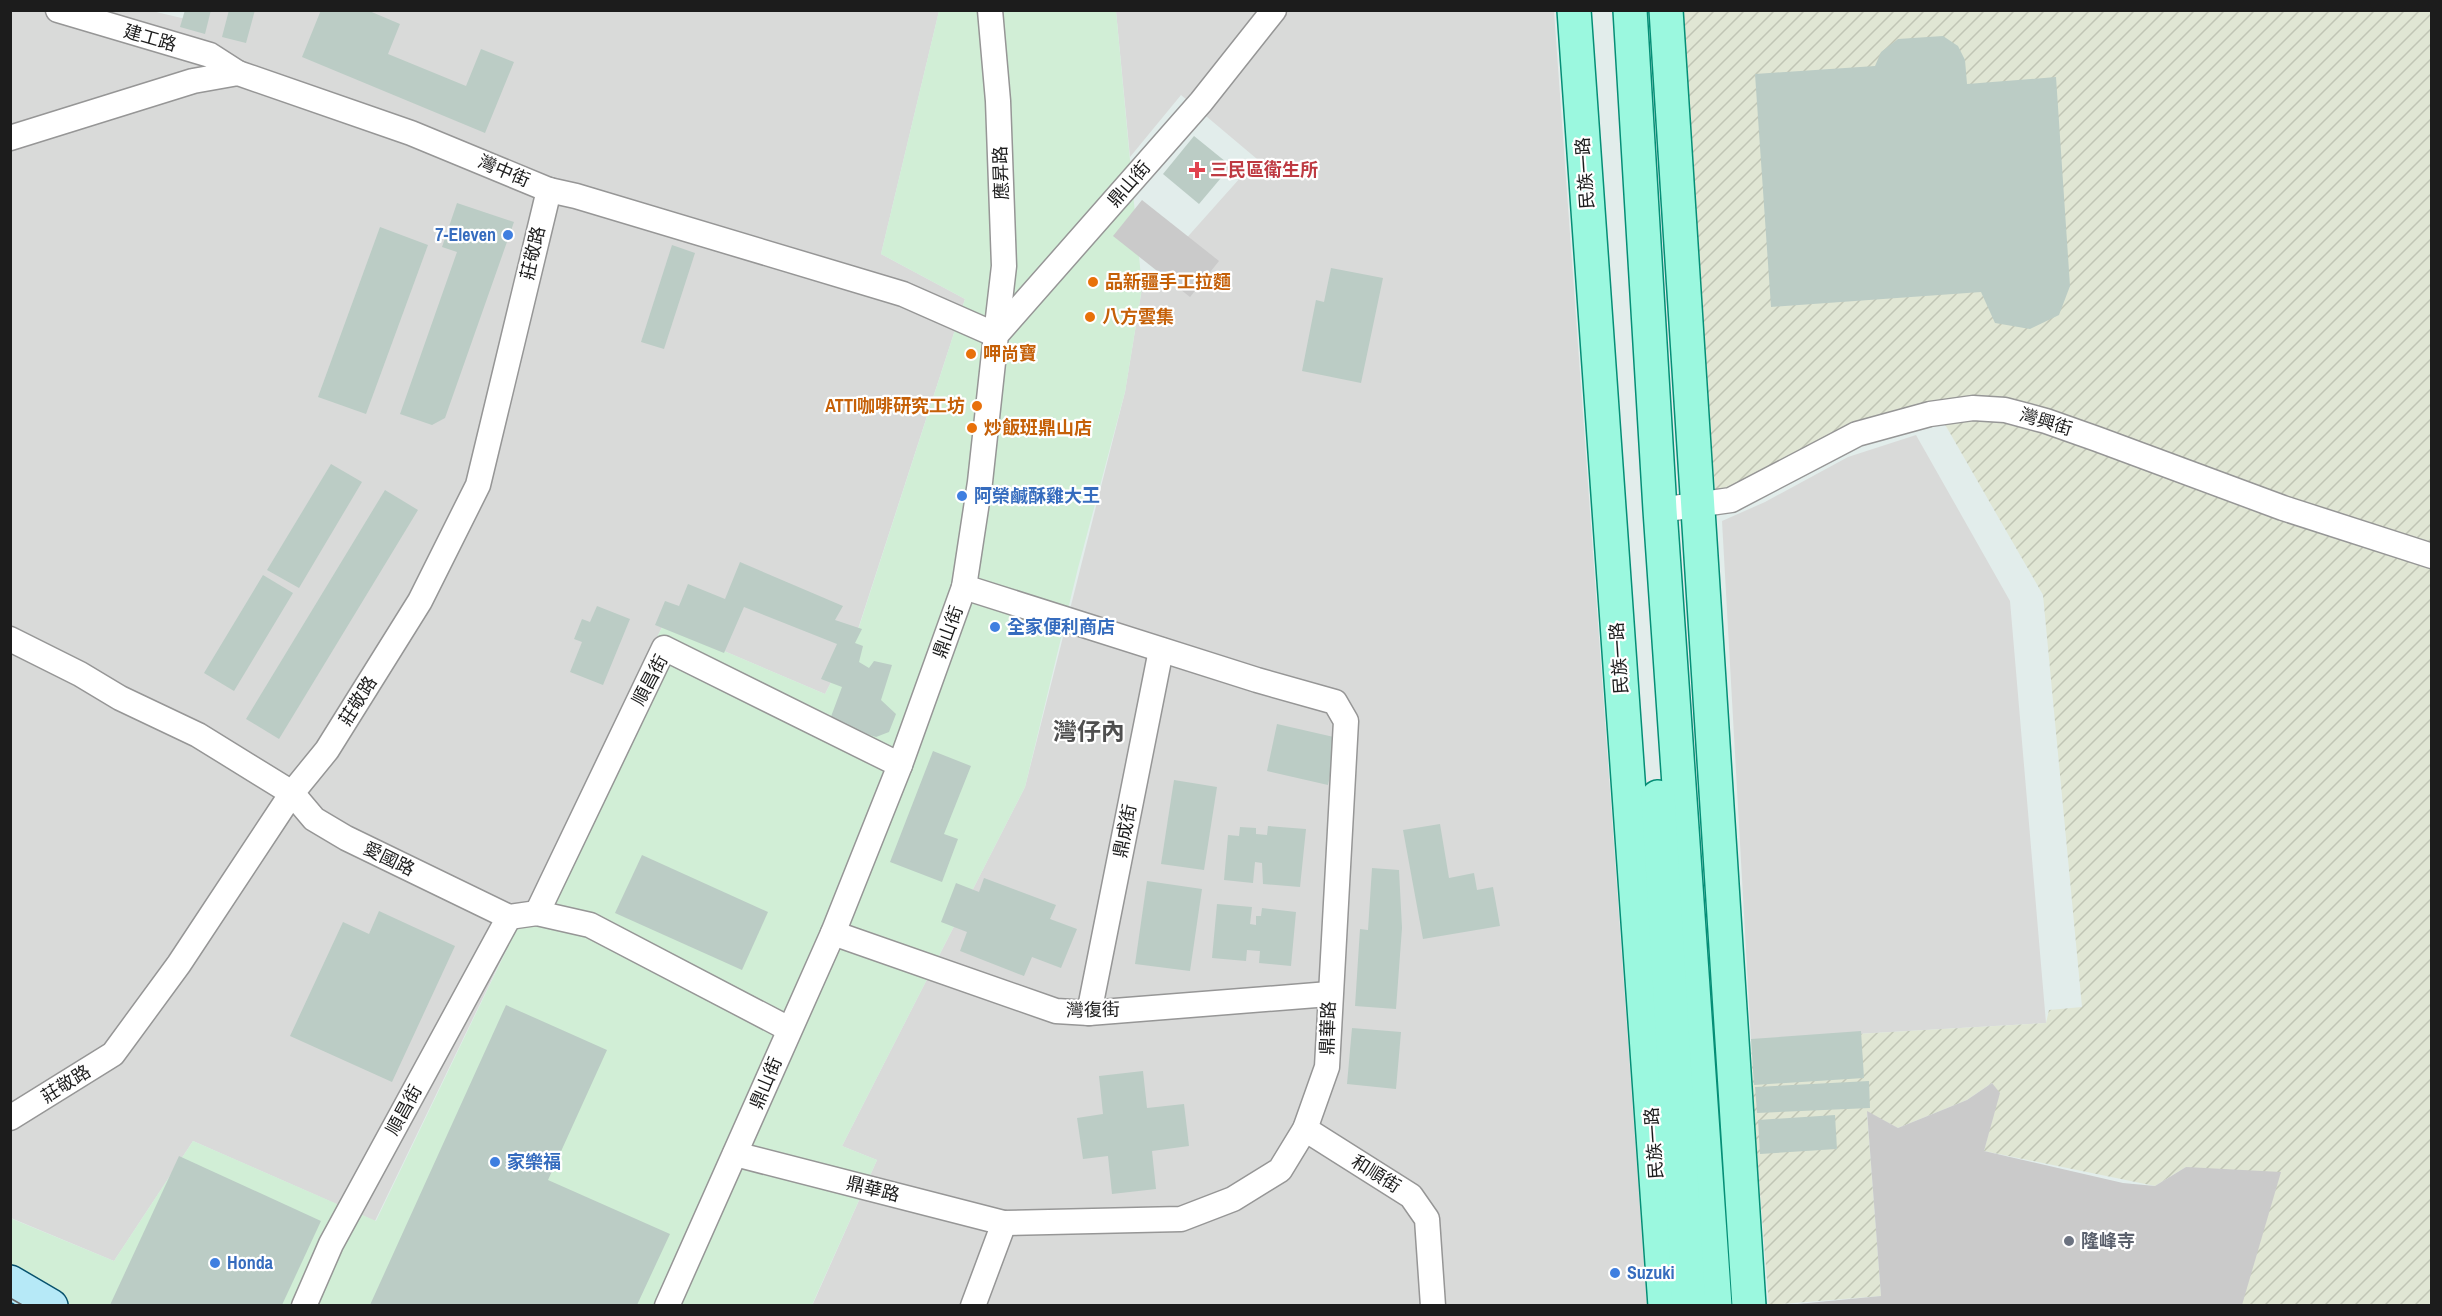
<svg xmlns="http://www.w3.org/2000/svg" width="2442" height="1316" viewBox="0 0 2442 1316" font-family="'Archivo Narrow','Noto Sans TC',sans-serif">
<defs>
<pattern id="industrial-furrows" width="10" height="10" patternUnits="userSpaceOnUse" patternTransform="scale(1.5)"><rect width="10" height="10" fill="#e0e6d4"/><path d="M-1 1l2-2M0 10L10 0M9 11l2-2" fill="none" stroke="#c0c5b5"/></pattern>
</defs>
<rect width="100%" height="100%" fill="#e2edeb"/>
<g fill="#d9dad9">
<polygon points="193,10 939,11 881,254 965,299 858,629 825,694 663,625 375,1221 193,1141 114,1261 11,1218 11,11 152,11 190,20"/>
<polygon points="1116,11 1554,11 1647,1305 812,1306 877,1160 842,1146 1025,787 1125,392 1142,288 1257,159 1181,95 1130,157"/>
<polygon points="1916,435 2010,601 2046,1023 1751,1040 1722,521 1765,502 1848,457"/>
</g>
<polygon fill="#d1eed6" points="939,11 1116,11 1142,288 1125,392 1078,568 1025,787 842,1146 877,1160 812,1305 11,1305 10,1218 114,1261 193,1141 376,1221 663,625 825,694 858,630 965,299 881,254"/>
<polygon fill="url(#industrial-furrows)" points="1682,11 2431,11 2431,1305 2241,1305 2186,1167 2155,1186 1984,1151 1999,1093 1992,1083 1967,1100 1898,1128 1867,1112 1881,1296 1769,1305 1754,1117 1751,1040 2046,1023 2049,1010 2082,1007 2043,595 1939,414 1716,498 1709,429"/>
<g fill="#cacaca">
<polygon points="1142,200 1219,261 1190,297 1113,236"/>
<polygon points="1992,1083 2000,1093 1984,1151 2123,1183 2155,1186 2186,1167 2281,1172 2242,1305 1787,1305 1881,1296 1867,1111 1898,1128 1967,1100"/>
</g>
<g fill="#bbccc5">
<polygon points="185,10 211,10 205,34 180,27"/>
<polygon points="229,10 255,10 246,43 222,37"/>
<polygon points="321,10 367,10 400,24 388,54 466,86 481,49 514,62 485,133 302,57"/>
<polygon points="1943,36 1958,46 1965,60 1967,84 2056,77 2070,286 2059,315 2030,329 1995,323 1981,292 1771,307 1755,74 1875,66 1881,52 1898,39"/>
<polygon points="1194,136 1231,166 1199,204 1163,174"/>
<polygon points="457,203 514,222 445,418 432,425 400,414 457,252 442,247"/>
<polygon points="380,227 428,245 366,414 318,397"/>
<polygon points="672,245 695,253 664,349 641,342"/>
<polygon points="1331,268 1383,278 1361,383 1302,371 1316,300 1324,302"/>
<polygon points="331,464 362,482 299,588 267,570"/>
<polygon points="385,490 418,510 279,739 246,719"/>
<polygon points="740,562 843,606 835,620 862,629 855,643 863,646 859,662 869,668 874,661 892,665 881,700 896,714 889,732 876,737 829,722 842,687 821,679 837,644 744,607 724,653 655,625 665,601 679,606 688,584 725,599"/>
<polygon points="263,575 293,593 234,691 204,673"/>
<polygon points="597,606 630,619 603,685 570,672 582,642 574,639 582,619 590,622"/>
<polygon points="1277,724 1338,738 1328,785 1267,771"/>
<polygon points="933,751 971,766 944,834 958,839 942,882 890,862"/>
<polygon points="1174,780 1217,787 1204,870 1161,864"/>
<polygon points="1440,824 1449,878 1474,873 1477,890 1493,887 1500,926 1423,939 1403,830"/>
<polygon points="1268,826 1306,829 1300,887 1263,884 1262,863 1255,862 1253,883 1224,880 1228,835 1239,836 1240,827 1256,828 1256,834 1267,835"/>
<polygon points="642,855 768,912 742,970 615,913"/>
<polygon points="1372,868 1399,870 1402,928 1396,1009 1355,1006 1360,929 1368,930"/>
<polygon points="984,878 1056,905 1050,919 1077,929 1061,968 1032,957 1024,976 960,951 967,932 941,922 956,883 979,892"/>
<polygon points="1147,881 1202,889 1190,971 1135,964"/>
<polygon points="1217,904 1252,907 1250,924 1256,925 1256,916 1261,916 1262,908 1296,912 1291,966 1259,963 1260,951 1247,950 1246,961 1212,958"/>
<polygon points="379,911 455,946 392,1082 290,1036 343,922 369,934"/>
<polygon points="506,1005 607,1050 548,1180 670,1234 637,1305 370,1305"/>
<polygon points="1352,1028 1401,1032 1396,1089 1347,1084"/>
<polygon points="1861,1031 1864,1078 1754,1085 1751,1039"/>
<polygon points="1143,1071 1147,1108 1184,1104 1189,1146 1152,1151 1156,1189 1112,1194 1108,1156 1083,1159 1077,1118 1103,1114 1099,1076"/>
<polygon points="1869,1081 1870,1108 1757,1113 1755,1087"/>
<polygon points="1835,1115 1837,1149 1760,1154 1758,1120"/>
<polygon points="179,1156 321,1221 282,1305 110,1305"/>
</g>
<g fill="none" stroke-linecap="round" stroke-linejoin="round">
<defs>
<g id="street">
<polyline points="58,10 210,55 238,73"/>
<polyline points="10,138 193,81 238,73 411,133 549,190 576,196 903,294 996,335 1004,266 998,101 990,10"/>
<polyline points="1660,510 1731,500 1857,434 1930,414 1973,408 2005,410 2046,421 2097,439 2283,508 2432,556"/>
<polyline points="10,639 80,674 120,698 198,735 292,793 314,819 346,838 509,917 537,913 590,925 789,1029"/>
<polyline points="537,913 664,648 900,765"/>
<polyline points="833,933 1056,1011 1089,1013 1329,994"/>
<polyline points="1089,1013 1161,650"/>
<polyline points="10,1118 113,1054 179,964 292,793 327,750 420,601 478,485 549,190"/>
<polyline points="1305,1129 1411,1196 1427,1219 1433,1306"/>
<polyline points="735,1154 1004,1223 1181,1219 1233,1199 1280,1170 1305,1129 1327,1067 1346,721 1335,702 1257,680 964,587"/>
<polyline points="304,1306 331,1244 509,917"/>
<polyline points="667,1306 833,933 900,765 964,587 980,482 996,335 1201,102 1274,10"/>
<polyline points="973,1306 1004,1223"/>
</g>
<polyline id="secondary" points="10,1282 51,1306"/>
<g id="primary">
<polyline points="1574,10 1665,1306"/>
<polyline points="1630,10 1660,510 1715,1306"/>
<polyline points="1666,10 1749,1306"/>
<polyline points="1658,797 1689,1306"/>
</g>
</defs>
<use href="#street" stroke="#969696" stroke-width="27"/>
<use href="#secondary" stroke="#08526d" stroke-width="36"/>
<use href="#primary" stroke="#058e76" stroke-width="36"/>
<use href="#street" stroke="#fff" stroke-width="24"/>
<use href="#secondary" stroke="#b6e9f7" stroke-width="33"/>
<use href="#primary" stroke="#9bf8df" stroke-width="33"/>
<polyline stroke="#6a6a6a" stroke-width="1.5" points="10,1298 24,1306"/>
</g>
<path fill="#e0444e" stroke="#fff" stroke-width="2" d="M1194 161h6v6h6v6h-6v6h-6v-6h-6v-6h6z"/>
<g fill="#3f7fe0" stroke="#fff" stroke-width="2">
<circle cx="508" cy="235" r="6"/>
<circle cx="962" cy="496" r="6"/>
<circle cx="995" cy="627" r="6"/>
<circle cx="495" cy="1162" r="6"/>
<circle cx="215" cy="1263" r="6"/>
<circle cx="1615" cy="1273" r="6"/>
</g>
<g fill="#e8710a" stroke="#fff" stroke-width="2">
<circle cx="1093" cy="282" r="6"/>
<circle cx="1090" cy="317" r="6"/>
<circle cx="971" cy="354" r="6"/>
<circle cx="977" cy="406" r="6"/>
<circle cx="972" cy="428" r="6"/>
</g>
<circle fill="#6b7280" stroke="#fff" stroke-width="2" cx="2069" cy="1241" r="6"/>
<g text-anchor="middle" stroke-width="4.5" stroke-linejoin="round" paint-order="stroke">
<g font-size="18" fill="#1c1c1c" stroke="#fff">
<text transform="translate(150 38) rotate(16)" y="6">建工路</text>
<text transform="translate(504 171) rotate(23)" y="6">灣中街</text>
<text transform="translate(1001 173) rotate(-92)" y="6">應昇路</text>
<text transform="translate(1585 173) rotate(-94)" y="6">民族一路</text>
<text transform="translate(1129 184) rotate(-49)" y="6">鼎山街</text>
<text transform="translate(533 253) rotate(-77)" y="6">莊敬路</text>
<text transform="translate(2046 422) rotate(17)" y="6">灣興街</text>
<text transform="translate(948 632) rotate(-70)" y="6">鼎山街</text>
<text transform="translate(1619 658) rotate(-94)" y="6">民族一路</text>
<text transform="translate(650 680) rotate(-62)" y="6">順昌街</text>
<text transform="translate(358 701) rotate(-58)" y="6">莊敬路</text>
<text transform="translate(1125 831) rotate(-79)" y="6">鼎成街</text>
<text transform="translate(389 859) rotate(26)" y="6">愛國路</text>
<text transform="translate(1093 1010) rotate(-1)" y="6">灣復街</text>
<text transform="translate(1328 1028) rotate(-88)" y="6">鼎華路</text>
<text transform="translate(766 1083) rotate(-67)" y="6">鼎山街</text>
<text transform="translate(66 1084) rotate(-32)" y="6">莊敬路</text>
<text transform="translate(404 1110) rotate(-61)" y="6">順昌街</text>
<text transform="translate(1654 1143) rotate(-94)" y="6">民族一路</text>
<text transform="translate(1376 1174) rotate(32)" y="6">和順街</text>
<text transform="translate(873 1189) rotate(14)" y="6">鼎華路</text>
</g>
<g font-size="18" font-weight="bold" fill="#be3a42" stroke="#fff" text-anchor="start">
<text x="1210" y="176">三民區衛生所</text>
</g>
<g font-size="18" font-weight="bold" fill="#366cbe" stroke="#fff" text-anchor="start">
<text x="496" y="241" text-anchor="end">7-Eleven</text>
<text x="974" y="502">阿榮鹹酥雞大王</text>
<text x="1007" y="633">全家便利商店</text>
<text x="507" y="1168">家樂福</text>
<text x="227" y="1269">Honda</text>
<text x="1627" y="1279">Suzuki</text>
</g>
<g font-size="18" font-weight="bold" fill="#c56008" stroke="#fff" text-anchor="start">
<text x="1105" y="288">品新疆手工拉麵</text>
<text x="1102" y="323">八方雲集</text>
<text x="983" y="360">呷尚寶</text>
<text x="965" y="412" text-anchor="end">ATTI咖啡研究工坊</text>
<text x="984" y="434">炒飯班鼎山店</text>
</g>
<g font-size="18" font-weight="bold" fill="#5b616d" stroke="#fff" text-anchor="start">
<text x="2081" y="1247">隆峰寺</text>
</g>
<g font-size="24" font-weight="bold" fill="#4f4f4f" stroke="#fff">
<text x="1089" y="740">灣仔內</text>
</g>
</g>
<rect width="2442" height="1316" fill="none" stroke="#1c1c1c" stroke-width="24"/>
</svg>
